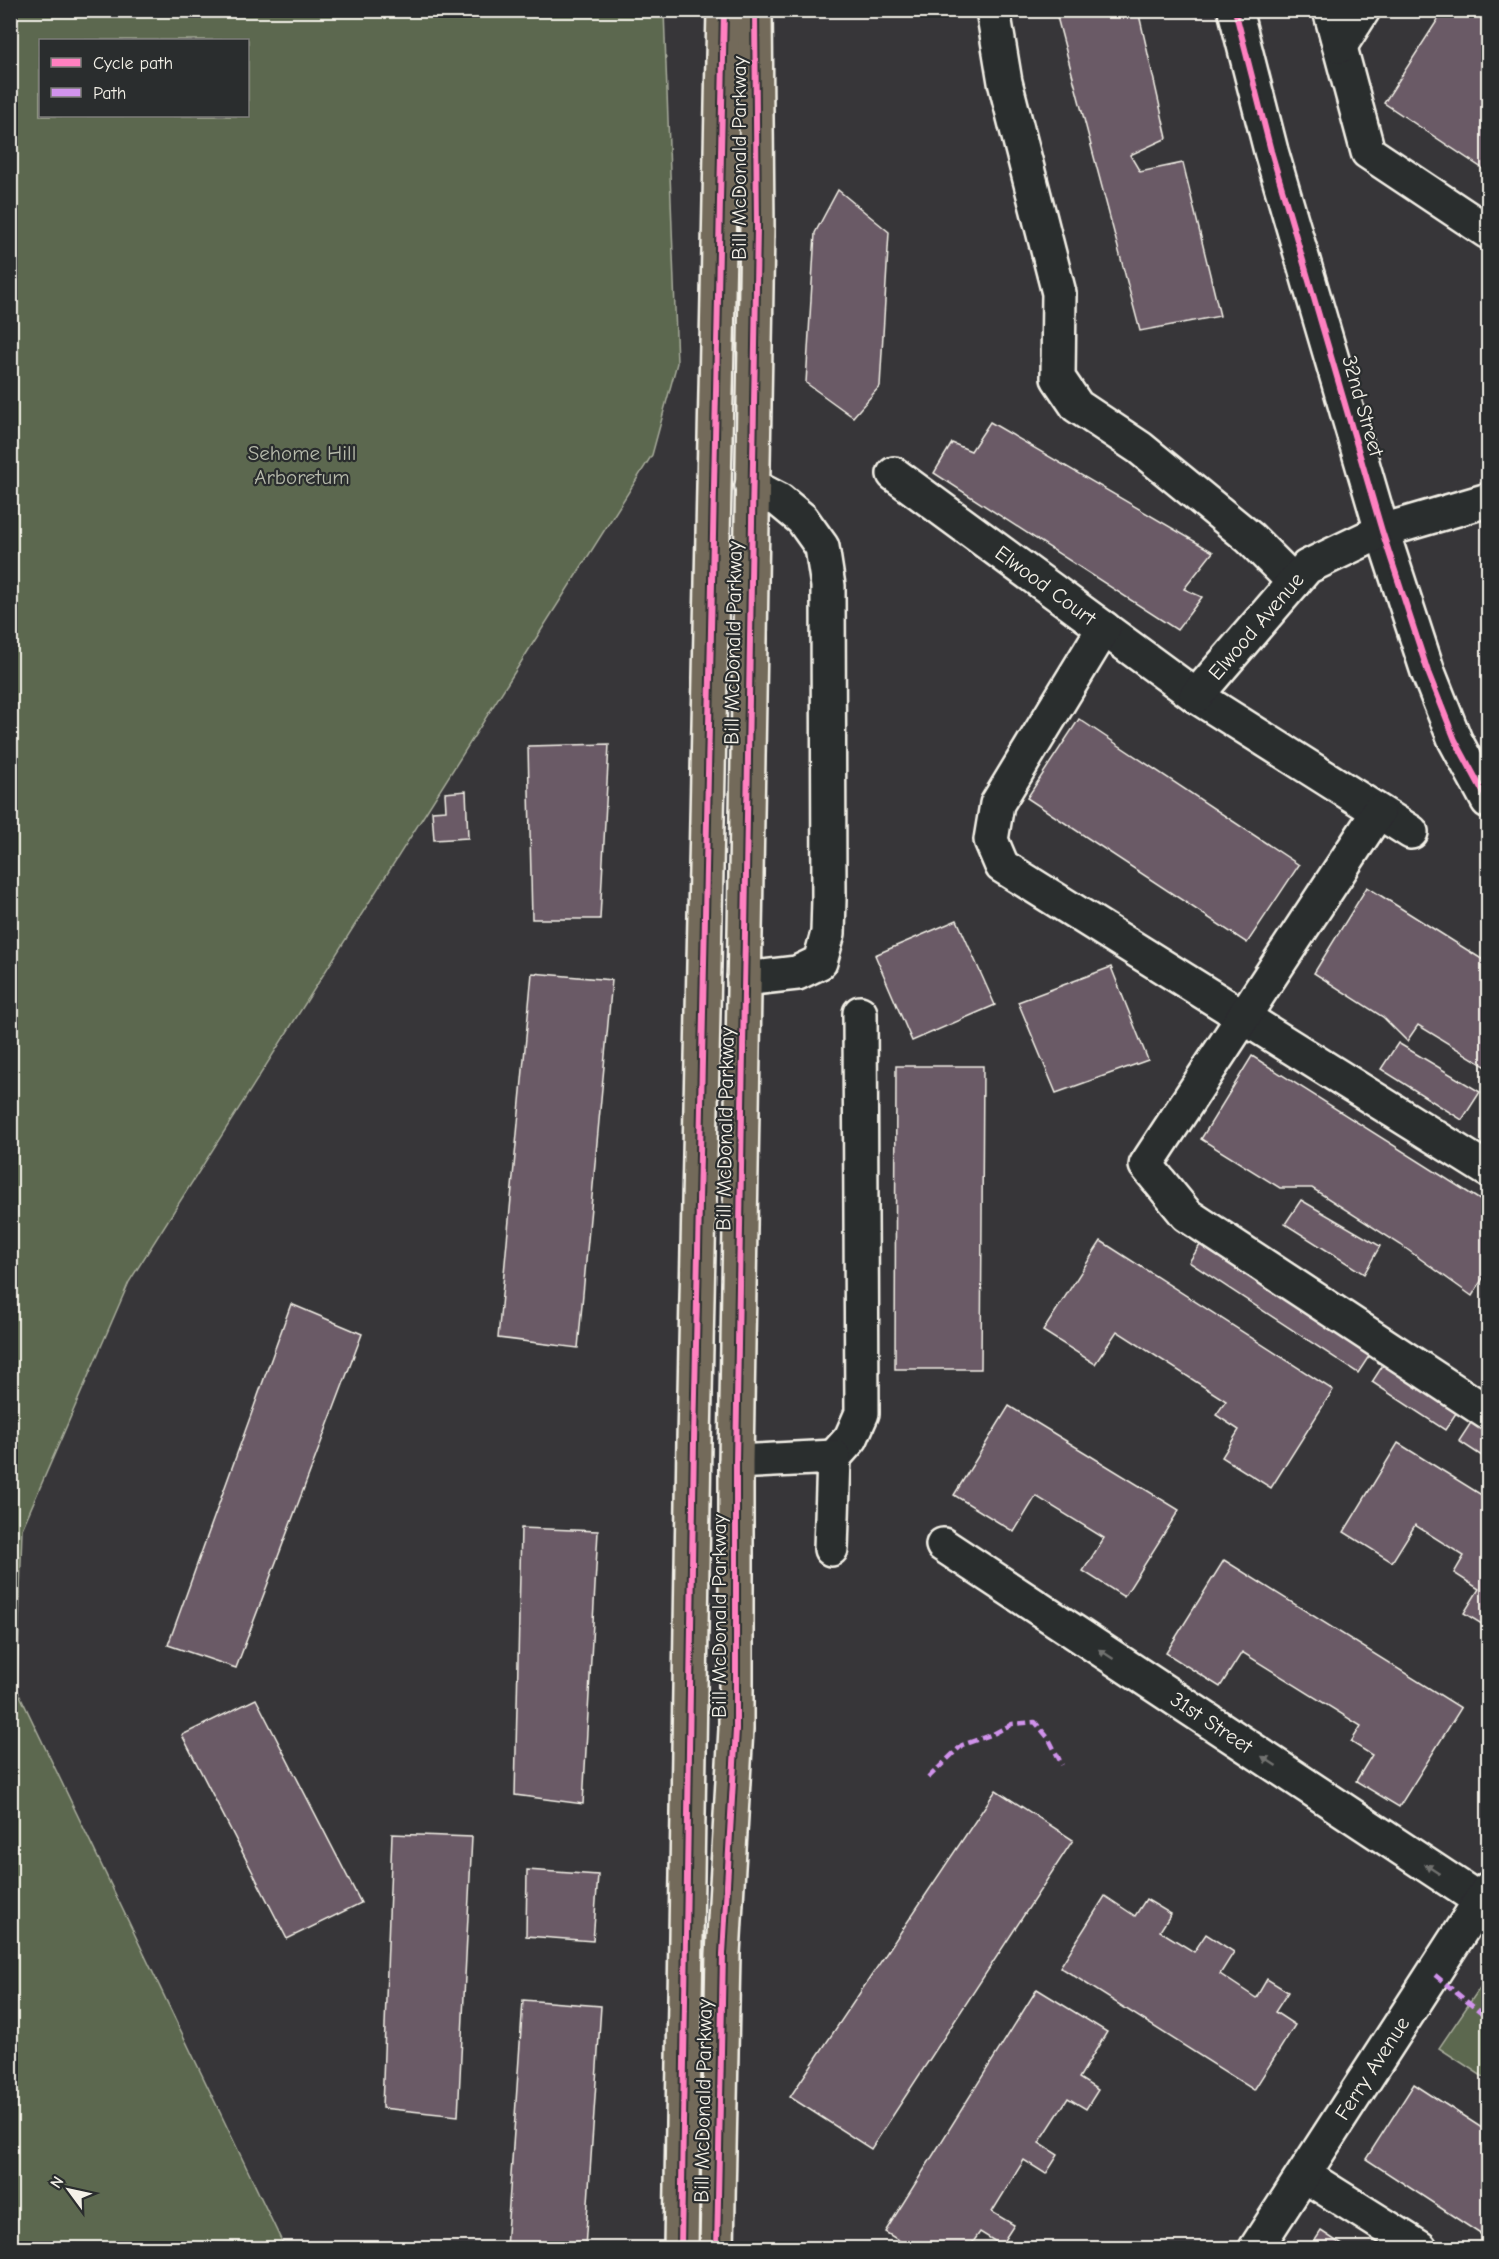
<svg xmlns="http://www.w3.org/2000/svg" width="1499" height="2259" viewBox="0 0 1499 2259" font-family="'Comic Neue',sans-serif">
<rect width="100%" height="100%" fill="#373639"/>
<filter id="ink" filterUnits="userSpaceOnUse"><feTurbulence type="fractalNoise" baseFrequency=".0167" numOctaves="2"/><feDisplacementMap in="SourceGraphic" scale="12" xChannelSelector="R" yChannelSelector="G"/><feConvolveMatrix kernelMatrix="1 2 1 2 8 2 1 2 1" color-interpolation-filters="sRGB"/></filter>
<g filter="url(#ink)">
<g fill="#5c684f" stroke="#a8ac9c" stroke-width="1.5" fill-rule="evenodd">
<path d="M 10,11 L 664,11 L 677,363 L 652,455 L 129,1282 L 22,1529 L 17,1689 L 285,2248 L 11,2248 ZM 248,40 L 248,116 L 40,116 L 40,40 Z"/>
<polygon points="1488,1976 1488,2080 1439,2048"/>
</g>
<g fill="#6a5a66" stroke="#f4f1e8" stroke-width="1.5">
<polygon points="1073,10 1138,10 1167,138 1130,155 1140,172 1183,163 1220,316 1140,331 1056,13"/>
<polygon points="1444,10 1488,10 1488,172 1384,103"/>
<polygon points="838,190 889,232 880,386 853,417 806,383 815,233"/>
<polygon points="990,422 1213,552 1184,589 1202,597 1177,630 934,473 952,443 971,451"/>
<polygon points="1079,719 1299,865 1247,943 1027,798"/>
<polygon points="609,744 600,919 532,919 528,746"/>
<polygon points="466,791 468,838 434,840 432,811 446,810 445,793"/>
<polygon points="1367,887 1488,963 1488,1068 1418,1025 1407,1041 1383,1017 1314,973"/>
<polygon points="957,920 995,1005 912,1041 875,955"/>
<polygon points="1111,967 1148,1060 1056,1093 1018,1002"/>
<polygon points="532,973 612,980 578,1348 498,1338"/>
<polygon points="1398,1043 1480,1092 1462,1120 1381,1069"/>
<polygon points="1252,1056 1488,1205 1488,1270 1472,1296 1401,1245 1312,1188 1280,1188 1201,1139"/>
<polygon points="896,1066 983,1066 981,1369 895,1369"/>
<polygon points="1301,1200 1380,1246 1364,1274 1285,1224"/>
<polygon points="1206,1236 1375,1347 1358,1373 1189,1262"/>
<polygon points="1101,1241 1333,1390 1271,1488 1222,1457 1239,1430 1216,1415 1226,1401 1117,1331 1095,1364 1043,1331"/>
<polygon points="291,1304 362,1334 236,1668 168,1645"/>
<polygon points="1389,1356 1462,1404 1445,1430 1372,1382"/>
<polygon points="1009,1406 1179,1510 1124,1597 1083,1571 1104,1538 1036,1496 1014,1532 954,1495"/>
<polygon points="1476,1415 1488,1423 1488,1460 1459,1441"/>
<polygon points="1398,1443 1488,1499 1488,1628 1464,1613 1479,1589 1454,1573 1464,1556 1415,1525 1392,1562 1344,1532"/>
<polygon points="521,1528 598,1531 583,1804 515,1795"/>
<polygon points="1224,1560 1461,1708 1399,1807 1356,1781 1372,1755 1351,1742 1361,1726 1242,1652 1220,1687 1166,1653"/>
<polygon points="256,1699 361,1903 287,1939 182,1735"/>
<polygon points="996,1790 1073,1840 871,2149 790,2097"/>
<polygon points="392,1834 472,1837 458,2116 382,2108"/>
<polygon points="527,1870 598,1875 593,1941 526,1936"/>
<polygon points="1105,1896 1135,1916 1146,1899 1171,1914 1160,1931 1194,1952 1206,1934 1234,1952 1220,1974 1256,1998 1267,1979 1288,1992 1275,2012 1295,2025 1254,2090 1060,1967"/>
<polygon points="1037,1989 1107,2032 1079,2078 1098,2090 1086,2109 1068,2098 1039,2143 1058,2155 1046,2174 1024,2160 992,2212 1014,2225 1001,2245 980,2232 969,2248 911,2248 885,2232"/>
<polygon points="523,2000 601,2006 585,2248 506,2248"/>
<polygon points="1414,2084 1488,2132 1488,2239 1366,2159"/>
<polygon points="1321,2231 1347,2248 1310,2248"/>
</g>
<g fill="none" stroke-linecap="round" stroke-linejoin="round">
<defs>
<g id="minor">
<polyline points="993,10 1005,82 1059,293 1058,378 1077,406 1140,448 1250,538 1294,582"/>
<polyline points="1235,10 1271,151 1382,531 1428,672 1455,740 1488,801"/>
<polyline points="1330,10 1368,152 1488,232"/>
<polyline points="1340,46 1363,10"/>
<path id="s1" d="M 894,474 L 1196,696 L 1411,832"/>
<polyline points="1104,628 997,804 991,840 1002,866 1488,1170"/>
<path id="s2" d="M 1196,696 L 1307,567 L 1382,531 L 1488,500"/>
<polyline points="1378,812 1146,1165 1187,1215 1488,1413"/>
<polyline points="744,979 797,973 820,962 828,933 829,899 828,586 822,547 802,519 779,500 752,486"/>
<polyline points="834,1457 851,1438 862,1413 860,1013"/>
<polyline points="736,1462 834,1457 831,1549"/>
<path id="s3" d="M 943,1545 L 1481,1901"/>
<polyline points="1304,2175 1420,2248"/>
<path id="s4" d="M 1256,2248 L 1488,1889"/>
</g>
<g id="major">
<polyline points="681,2248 694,1441 724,10"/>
<polyline points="717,2248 723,1954 736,1729 736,1462 757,228 755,10"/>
</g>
</defs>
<use href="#minor" stroke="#f4f1e8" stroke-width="38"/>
<use href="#major" stroke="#f4f1e8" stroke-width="38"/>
<use href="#minor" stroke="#2a2d2e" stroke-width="33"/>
<use href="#major" stroke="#736b5a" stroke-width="33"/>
<g stroke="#d193ec" stroke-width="4.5" stroke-dasharray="9 4.5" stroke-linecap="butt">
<polyline points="928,1778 962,1745 993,1734 1012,1724 1035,1722 1049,1739 1062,1765"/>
<polyline points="1435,1975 1488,2019"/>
</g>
<defs>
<g id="cycleway">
<polyline points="1235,10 1271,151 1382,531 1428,672 1455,740 1488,801"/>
<polyline points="681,2248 694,1441 724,10"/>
<polyline points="717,2248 723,1954 736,1729 736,1462 757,228 755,10"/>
</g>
</defs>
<use href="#cycleway" stroke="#2a2d2e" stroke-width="10"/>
<use href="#cycleway" stroke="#ff80c0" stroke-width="6"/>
</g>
<defs><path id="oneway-solid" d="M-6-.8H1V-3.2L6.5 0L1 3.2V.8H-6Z" transform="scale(1.5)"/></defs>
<g fill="#71726f">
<use href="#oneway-solid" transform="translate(1106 1654) rotate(-147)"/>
<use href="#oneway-solid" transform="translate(1269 1761) rotate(-147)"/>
<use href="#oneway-solid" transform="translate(1432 1869) rotate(-147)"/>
</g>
</g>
<g text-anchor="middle" stroke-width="4.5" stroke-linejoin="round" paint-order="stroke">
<g font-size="21" fill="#f4f1e8" stroke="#2a2d2e">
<text transform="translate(739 158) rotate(-90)" y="7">Bill McDonald Parkway</text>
<text transform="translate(1363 406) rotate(74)" y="7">32nd Street</text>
<text dy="7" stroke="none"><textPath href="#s1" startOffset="188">Elwood Court</textPath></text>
<text dy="7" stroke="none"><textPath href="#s2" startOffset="92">Elwood Avenue</textPath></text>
<text transform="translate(733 643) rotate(-89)" y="7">Bill McDonald Parkway</text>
<text transform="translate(725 1129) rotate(-89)" y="7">Bill McDonald Parkway</text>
<text transform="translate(719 1616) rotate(-90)" y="7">Bill McDonald Parkway</text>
<text dy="7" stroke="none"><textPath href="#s3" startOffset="322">31st Street</textPath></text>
<text dy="7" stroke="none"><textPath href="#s4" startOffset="214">Ferry Avenue</textPath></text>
<text transform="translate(703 2101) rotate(-89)" y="7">Bill McDonald Parkway</text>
</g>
<g font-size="21" fill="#b7baab" stroke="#2a2d2e">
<text x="302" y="460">Sehome Hill<tspan x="302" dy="24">Arboretum</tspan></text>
</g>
</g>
<rect width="1499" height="2259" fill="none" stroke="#2a2d2e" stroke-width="36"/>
<rect x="18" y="18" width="1463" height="2223" fill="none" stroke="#f4f1e8" stroke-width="2" filter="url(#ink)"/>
<rect x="39" y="39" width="210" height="78" fill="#2a2d2e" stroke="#7b7b78" stroke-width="1.5"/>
<rect x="51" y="58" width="30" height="9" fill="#ff80c0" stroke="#7b7b78" stroke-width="1.5"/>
<text x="93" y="69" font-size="18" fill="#f4f1e8">Cycle path</text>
<rect x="51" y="88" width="30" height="9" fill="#d193ec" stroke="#7b7b78" stroke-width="1.5"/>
<text x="93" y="99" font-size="18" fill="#f4f1e8">Path</text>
<g transform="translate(69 2190) rotate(303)" stroke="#2a2d2e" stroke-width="4.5" paint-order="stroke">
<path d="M0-4.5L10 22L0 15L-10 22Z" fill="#f4f1e8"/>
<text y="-9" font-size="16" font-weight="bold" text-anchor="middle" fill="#f4f1e8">N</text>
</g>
</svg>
